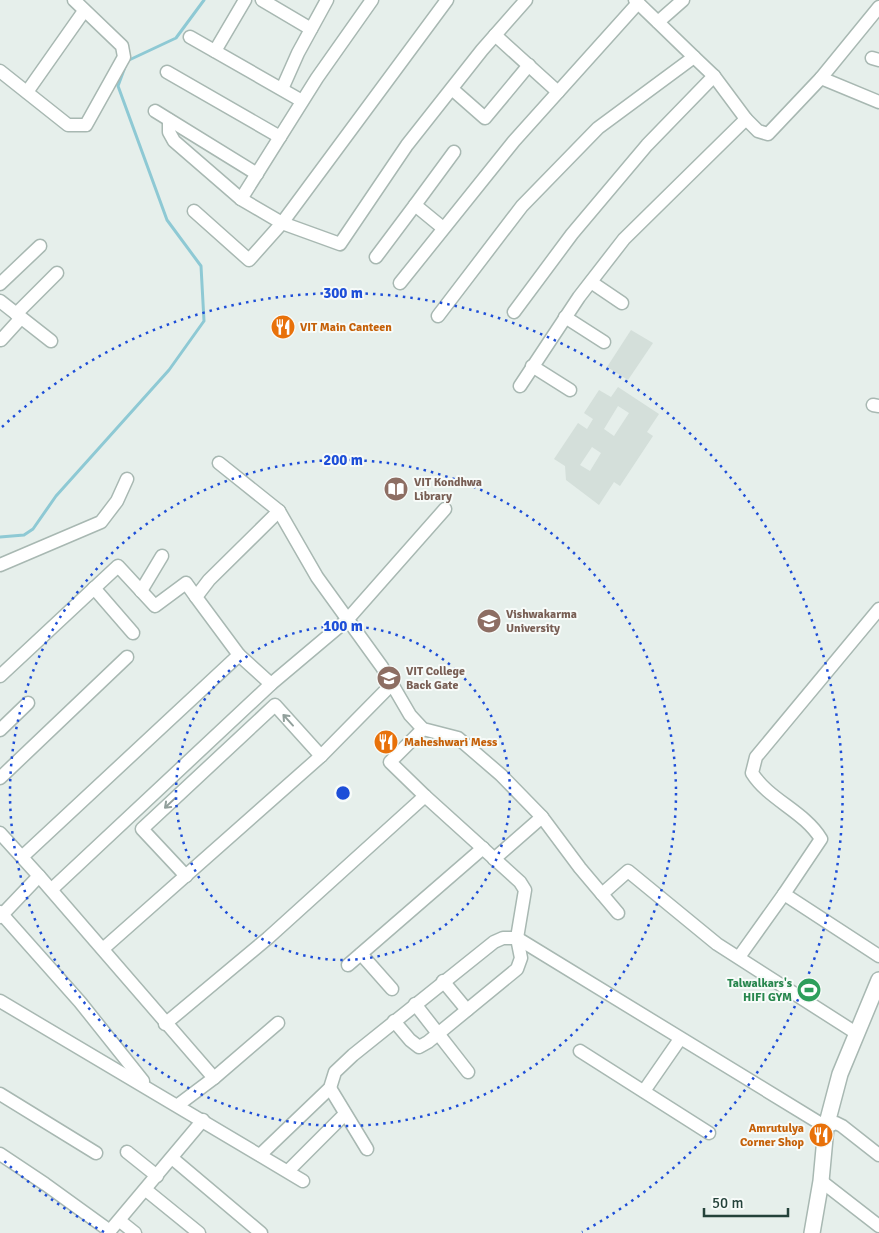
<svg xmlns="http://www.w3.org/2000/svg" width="879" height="1233" viewBox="0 0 879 1233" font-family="Signika,sans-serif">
<rect width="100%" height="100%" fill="#e6efeb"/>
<g fill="#d4dfda" fill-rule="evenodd">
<polygon points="631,330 653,343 628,380 607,367"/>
<path d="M 618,387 L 659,414 L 647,432 L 653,436 L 620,486 L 614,482 L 599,505 L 566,480 L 565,466 L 554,459 L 578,423 L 587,429 L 593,419 L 584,413 L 599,390 L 611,397 ZM 618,406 L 629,413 L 614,436 L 604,429 ZM 592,447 L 601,453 L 590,471 L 580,465 Z"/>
</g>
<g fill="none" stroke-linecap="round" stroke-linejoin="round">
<g stroke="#8ec9d4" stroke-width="3">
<polyline points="127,61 176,38 204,0"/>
<polyline points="0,537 24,535 33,529 56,496 169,370 204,321 201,266 167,220 118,86 125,67"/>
</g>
<defs>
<g id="minor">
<polyline points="262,0 311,29"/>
<polyline points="447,0 282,223 340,244 407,145 482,50 526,0"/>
<polyline points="635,0 694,57"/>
<polyline points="658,22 683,0"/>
<polyline points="495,35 558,92"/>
<polyline points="190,37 302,101"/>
<polyline points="215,51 245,0"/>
<polyline points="872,58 879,60"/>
<polyline points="0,71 68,125 86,125 124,57 122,46 74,0"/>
<polyline points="167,72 280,137"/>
<polyline points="821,78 879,7"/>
<polyline points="282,89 298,53 327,0"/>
<polyline points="452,89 485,118 529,65"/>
<polyline points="27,92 84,11"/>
<polyline points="155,111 257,174"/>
<polyline points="746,119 758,131 768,134 821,78 879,102"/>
<polyline points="169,120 169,132 174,141 241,199"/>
<polyline points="194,211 249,260 282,223 241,199 317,78 372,0"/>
<polyline points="443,228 415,205 454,152"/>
<polyline points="376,257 415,205"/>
<polyline points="591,282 622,303"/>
<polyline points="400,283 514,141 638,3"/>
<polyline points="0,284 40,246"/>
<polyline points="0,301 51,341"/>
<polyline points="514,312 572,234 647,145 714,76"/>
<polyline points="16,314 57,273"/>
<polyline points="438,316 522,206 598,128 694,57 714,76 746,119 624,239 579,297 520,386"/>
<polyline points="565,317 604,342"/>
<polyline points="1,340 21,318"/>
<polyline points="532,366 570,390"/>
<polyline points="873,405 879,406"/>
<polyline points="219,463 279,511 317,577 382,667 410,715 423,729 458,738 501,775 542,817 494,859"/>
<polyline points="0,565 101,522 117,501 127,479"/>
<polyline points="94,588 133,633"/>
<polyline points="141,591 162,556"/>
<path d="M 879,609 L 756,757 L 752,773 C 769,800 804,811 821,839 L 784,894 L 879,956"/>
<polyline points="239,655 271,684"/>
<polyline points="0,676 118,566 155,606 186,583 196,597"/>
<polyline points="423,729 390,762 425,796"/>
<polyline points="0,730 28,703"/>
<polyline points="0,778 127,657"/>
<polyline points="542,817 580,868 618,913"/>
<polyline points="0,833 39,876 0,917"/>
<polyline points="22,857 239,655 196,597 209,580 279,511"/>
<polyline points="39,876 214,1078 178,1105"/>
<polyline points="186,876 142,829 275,705 321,756"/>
<polyline points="52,889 271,684 347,620 445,509"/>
<polyline points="602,894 628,871 717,944 856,1033"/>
<polyline points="0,912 80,1002 143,1081"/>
<polyline points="517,938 826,1127 836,1123 842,1126 879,1155"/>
<polyline points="104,948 321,756 391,685"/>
<polyline points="361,954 392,989"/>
<polyline points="739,957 784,894"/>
<polyline points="348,965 483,848"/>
<polyline points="443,981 467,1010"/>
<polyline points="0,1001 303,1181"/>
<polyline points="415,1004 468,1072"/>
<polyline points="394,1021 410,1040 419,1047 428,1042 517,969 521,958 517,938"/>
<polyline points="165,1024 268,938 425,796 520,882 525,890 517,938 503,938 494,942 353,1055 335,1072 330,1088 260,1155"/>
<polyline points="580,1051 709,1133"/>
<polyline points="214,1078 278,1023"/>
<polyline points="330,1088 367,1149"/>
<polyline points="644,1091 680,1039"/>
<polyline points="0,1094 96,1153"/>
<polyline points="127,1152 157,1176"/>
<polyline points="0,1154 45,1184 110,1231"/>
<polyline points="172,1158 261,1233"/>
<polyline points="288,1171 345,1114"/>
<polyline points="821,1181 879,1226"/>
<polyline points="146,1190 199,1233"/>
<polyline points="120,1221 135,1233"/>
<polyline points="108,1233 203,1120"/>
</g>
<polyline id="tertiary" points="812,1233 821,1181 826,1127 840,1074 879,980"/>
</defs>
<use href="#minor" stroke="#a8b8b2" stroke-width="15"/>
<use href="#tertiary" stroke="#a8b8b2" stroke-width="18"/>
<use href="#minor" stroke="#fff" stroke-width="12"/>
<use href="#tertiary" stroke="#fff" stroke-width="15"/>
</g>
<defs><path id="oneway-shaft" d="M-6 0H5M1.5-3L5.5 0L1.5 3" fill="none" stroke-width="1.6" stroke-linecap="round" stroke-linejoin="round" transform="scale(1.25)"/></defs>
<g stroke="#92a09c">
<use href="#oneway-shaft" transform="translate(288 720) rotate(-132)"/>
<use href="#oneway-shaft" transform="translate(170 803) rotate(137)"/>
</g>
<g fill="none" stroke="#1d4ed8" stroke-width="2.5" stroke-dasharray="2.5 5">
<circle cx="343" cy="793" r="167"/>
<circle cx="343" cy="793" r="333"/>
<path d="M104 1232A500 500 0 0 1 2 1159M2 427A500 500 0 1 1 582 1232"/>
</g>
<defs>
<symbol id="restaurant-disc" viewBox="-11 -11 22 22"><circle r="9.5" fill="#e8710a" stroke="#f7fbf9"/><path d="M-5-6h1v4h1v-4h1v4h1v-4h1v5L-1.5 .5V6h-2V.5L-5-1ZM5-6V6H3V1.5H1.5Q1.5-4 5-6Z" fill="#fff"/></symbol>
<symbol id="library-disc" viewBox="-11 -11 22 22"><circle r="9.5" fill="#8d6e63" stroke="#f7fbf9"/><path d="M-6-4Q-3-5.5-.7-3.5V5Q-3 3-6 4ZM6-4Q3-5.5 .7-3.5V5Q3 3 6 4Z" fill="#fff"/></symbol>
<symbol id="university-disc" viewBox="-11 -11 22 22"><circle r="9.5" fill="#8d6e63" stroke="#f7fbf9"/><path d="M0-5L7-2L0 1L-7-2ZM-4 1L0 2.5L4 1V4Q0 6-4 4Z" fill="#fff"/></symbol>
<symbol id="stadium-disc" viewBox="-11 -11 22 22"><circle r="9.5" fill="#2e9e5b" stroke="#f7fbf9"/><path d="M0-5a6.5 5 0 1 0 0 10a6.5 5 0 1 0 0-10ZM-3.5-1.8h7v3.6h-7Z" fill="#fff"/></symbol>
</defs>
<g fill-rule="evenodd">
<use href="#restaurant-disc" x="269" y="313" width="28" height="28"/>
<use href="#library-disc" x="382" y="475" width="28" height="28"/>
<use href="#university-disc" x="475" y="607" width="28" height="28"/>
<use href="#university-disc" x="375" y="664" width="28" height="28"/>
<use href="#restaurant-disc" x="372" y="728" width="28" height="28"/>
<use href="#stadium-disc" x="795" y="976" width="28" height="28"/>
<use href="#restaurant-disc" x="807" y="1121" width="28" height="28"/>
</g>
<g text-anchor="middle" stroke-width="4" stroke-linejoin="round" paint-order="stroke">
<g font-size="12" font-weight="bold" fill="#c56008" stroke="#f7fbf9" text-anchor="start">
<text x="300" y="331">VIT Main Canteen</text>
<text x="404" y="746">Maheshwari Mess</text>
<text x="804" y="1132" text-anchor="end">Amrutulya<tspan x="804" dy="14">Corner Shop</tspan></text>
</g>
<g font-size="12" font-weight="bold" fill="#785e54" stroke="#f7fbf9" text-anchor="start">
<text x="414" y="486">VIT Kondhwa<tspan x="414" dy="14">Library</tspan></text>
<text x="506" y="618">Vishwakarma<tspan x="506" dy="14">University</tspan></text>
<text x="406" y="675">VIT College<tspan x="406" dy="14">Back Gate</tspan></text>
</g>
<g font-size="12" font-weight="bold" fill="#27864d" stroke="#f7fbf9" text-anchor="end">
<text x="792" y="987">Talwalkars's<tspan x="792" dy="14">HIFI GYM</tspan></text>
</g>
</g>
<circle cx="343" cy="793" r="8" fill="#1d4ed8" stroke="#f7fbf9" stroke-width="2.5"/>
<g font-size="15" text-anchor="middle" font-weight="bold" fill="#1d4ed8" stroke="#f7fbf9" stroke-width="4" stroke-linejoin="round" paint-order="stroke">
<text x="343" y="298">300 m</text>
<text x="343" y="465">200 m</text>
<text x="343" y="631">100 m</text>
</g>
<path d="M704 1208v8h84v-8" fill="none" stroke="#24423a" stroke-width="2.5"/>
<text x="712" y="1208" font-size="15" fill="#24423a" stroke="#f7fbf9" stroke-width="4" paint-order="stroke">50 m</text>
</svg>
